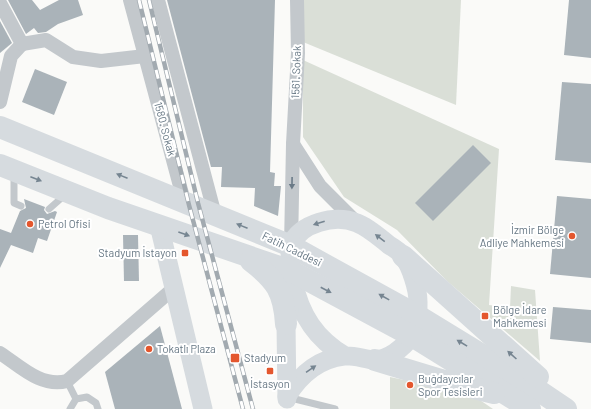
<svg xmlns="http://www.w3.org/2000/svg" width="591" height="409" viewBox="0 0 591 409" font-family="Barlow,sans-serif">
<rect width="100%" height="100%" fill="#fafaf8"/>
<g fill="#dadfd7">
<polygon points="303,0 461,0 456,105 303,42"/>
<polygon points="303,60 499,149 489,305 510,308 511,286 535,290 540,361 447,281 397,230 344,197 303,137"/>
<polygon points="390,377 471,394 493,409 390,409"/>
</g>
<g fill="#aab3b9">
<polygon points="8,0 32,0 40,10 59,0 78,0 83,15 58,24 46,32 38,33 34,28 26,34"/>
<polygon points="167,0 275,0 270,172 275,173 274,186 281,186 278,216 254,206 255,188 221,187 222,167 211,167"/>
<polygon points="569,0 591,0 591,58 564,55"/>
<polygon points="0,21 12,43 0,53"/>
<polygon points="35,69 67,82 54,115 22,102"/>
<polygon points="562,82 591,84 591,163 555,160"/>
<polygon points="473,145 491,163 433,221 415,203"/>
<polygon points="557,196 591,199 591,278 550,274"/>
<polygon points="24,199 45,207 44,210 47,214 55,211 57,212 47,241 38,238 33,253 11,245 0,268 0,229 11,233 20,211 26,208"/>
<polygon points="123,235 138,235 139,281 124,281"/>
<polygon points="553,307 591,310 591,343 550,339"/>
<polygon points="160,326 182,409 115,409 105,372"/>
</g>
<g fill="none" stroke-linecap="round" stroke-linejoin="round">
<g stroke="#c3c8cc" stroke-width="7">
<polyline points="14,173 14,203 21,206"/>
<polyline points="49,209 66,194"/>
<polyline points="67,381 76,399"/>
<polyline points="287,397 335,409"/>
<polyline points="70,409 76,399 87,397 96,403 98,409"/>
</g>
<g stroke="#c3c8cc" stroke-width="14">
<polyline points="130,0 184,201"/>
<polyline points="158,0 215,215"/>
<polyline points="0,3 22,44 11,56 0,102"/>
<polyline points="22,44 46,40 73,57 101,61 145,56"/>
<polyline points="293,144 320,186 356,222"/>
<polyline points="291,246 293,144 298,53 297,0"/>
<path d="M 0,353 C 20,366 41,388 67,381 L 174,288"/>
</g>
<g stroke="#d6dbdf" stroke-width="19">
<polyline points="159,225 203,409"/>
<path d="M 287,396 C 300,375 318,359 344,356 C 353,355 364,359 374,360 C 388,360 403,348 411,337 C 418,327 418,313 418,302 C 418,289 411,267 403,256 C 400,252 394,248 389,245 C 379,237 368,227 357,223 C 335,214 300,223 291,245 C 288,253 292,273 293,281 C 300,315 316,339 345,356"/>
<polyline points="287,399 286,324 289,310"/>
</g>
<g stroke="#d6dbdf" stroke-width="22">
<polyline points="0,127 291,246 418,316 526,382 566,409"/>
<polyline points="0,165 108,208 291,271 412,336 530,409"/>
<polyline points="403,256 538,377"/>
<path d="M 251,261 C 276,280 284,292 286,324"/>
<polyline points="375,360 441,380 494,393"/>
</g>
<defs>
<g id="rail">
<polyline points="139,0 189,205 243,409"/>
<polyline points="149,0 198,203 253,409"/>
</g>
</defs>
<use href="#rail" stroke="#a2aab0" stroke-width="4.5"/>
<use href="#rail" stroke="#fff" stroke-width="3" stroke-dasharray="9" stroke-linecap="butt"/>
</g>
<defs><path id="oneway-solid" d="M-6-.8H1V-3.2L6.5 0L1 3.2V.8H-6Z"/></defs>
<g fill="#768591">
<use href="#oneway-solid" transform="translate(122 176) rotate(-158)"/>
<use href="#oneway-solid" transform="translate(36 179) rotate(21)"/>
<use href="#oneway-solid" transform="translate(319 223) rotate(162)"/>
<use href="#oneway-solid" transform="translate(242 226) rotate(-158)"/>
<use href="#oneway-solid" transform="translate(184 234) rotate(20)"/>
<use href="#oneway-solid" transform="translate(380 238) rotate(-143)"/>
<use href="#oneway-solid" transform="translate(326 290) rotate(28)"/>
<use href="#oneway-solid" transform="translate(384 297) rotate(-151)"/>
<use href="#oneway-solid" transform="translate(462 343) rotate(-149)"/>
<use href="#oneway-solid" transform="translate(512 355) rotate(-138)"/>
<use href="#oneway-solid" transform="translate(311 369) rotate(-34)"/>
</g>
<use fill="#6a7a87" href="#oneway-solid" transform="translate(292 183) rotate(91)"/>
<g fill="#e4572e" stroke="#fff" stroke-width="1.5">
<circle cx="30" cy="224" r="4"/>
<circle cx="572" cy="236" r="4"/>
<rect x="181" y="249" width="8" height="8" rx="2"/>
<rect x="481" y="312" width="8" height="8" rx="2"/>
<circle cx="149" cy="349" r="4"/>
<rect x="230" y="353" width="10" height="10" rx="2"/>
<rect x="266" y="367" width="8" height="8" rx="2"/>
<circle cx="410" cy="385" r="4"/>
</g>
<g text-anchor="middle" stroke-width="4" stroke-linejoin="round" paint-order="stroke">
<g font-size="11" fill="#657683" stroke="#fff">
<text transform="translate(296 72) rotate(-88)" y="4">1561. Sokak</text>
<text transform="translate(165 129) rotate(75)" y="4">1580. Sokak</text>
<text transform="translate(292 249) rotate(26)" y="4">Fatih Caddesi</text>
</g>
<g font-size="11" fill="#657683" stroke="#fff" text-anchor="start">
<text x="38" y="228">Petrol Ofisi</text>
<text x="564" y="234" text-anchor="end">İzmir Bölge<tspan x="564" dy="13">Adliye Mahkemesi</tspan></text>
<text x="177" y="257" text-anchor="end">Stadyum İstayon</text>
<text x="493" y="314">Bölge İdare<tspan x="493" dy="13">Mahkemesi</tspan></text>
<text x="157" y="353">Tokatlı Plaza</text>
<text x="244" y="362">Stadyum</text>
<text x="418" y="383">Buğdaycılar<tspan x="418" dy="13">Spor Tesisleri</tspan></text>
<text x="270" y="388" text-anchor="middle">İstasyon</text>
</g>
</g>
</svg>
